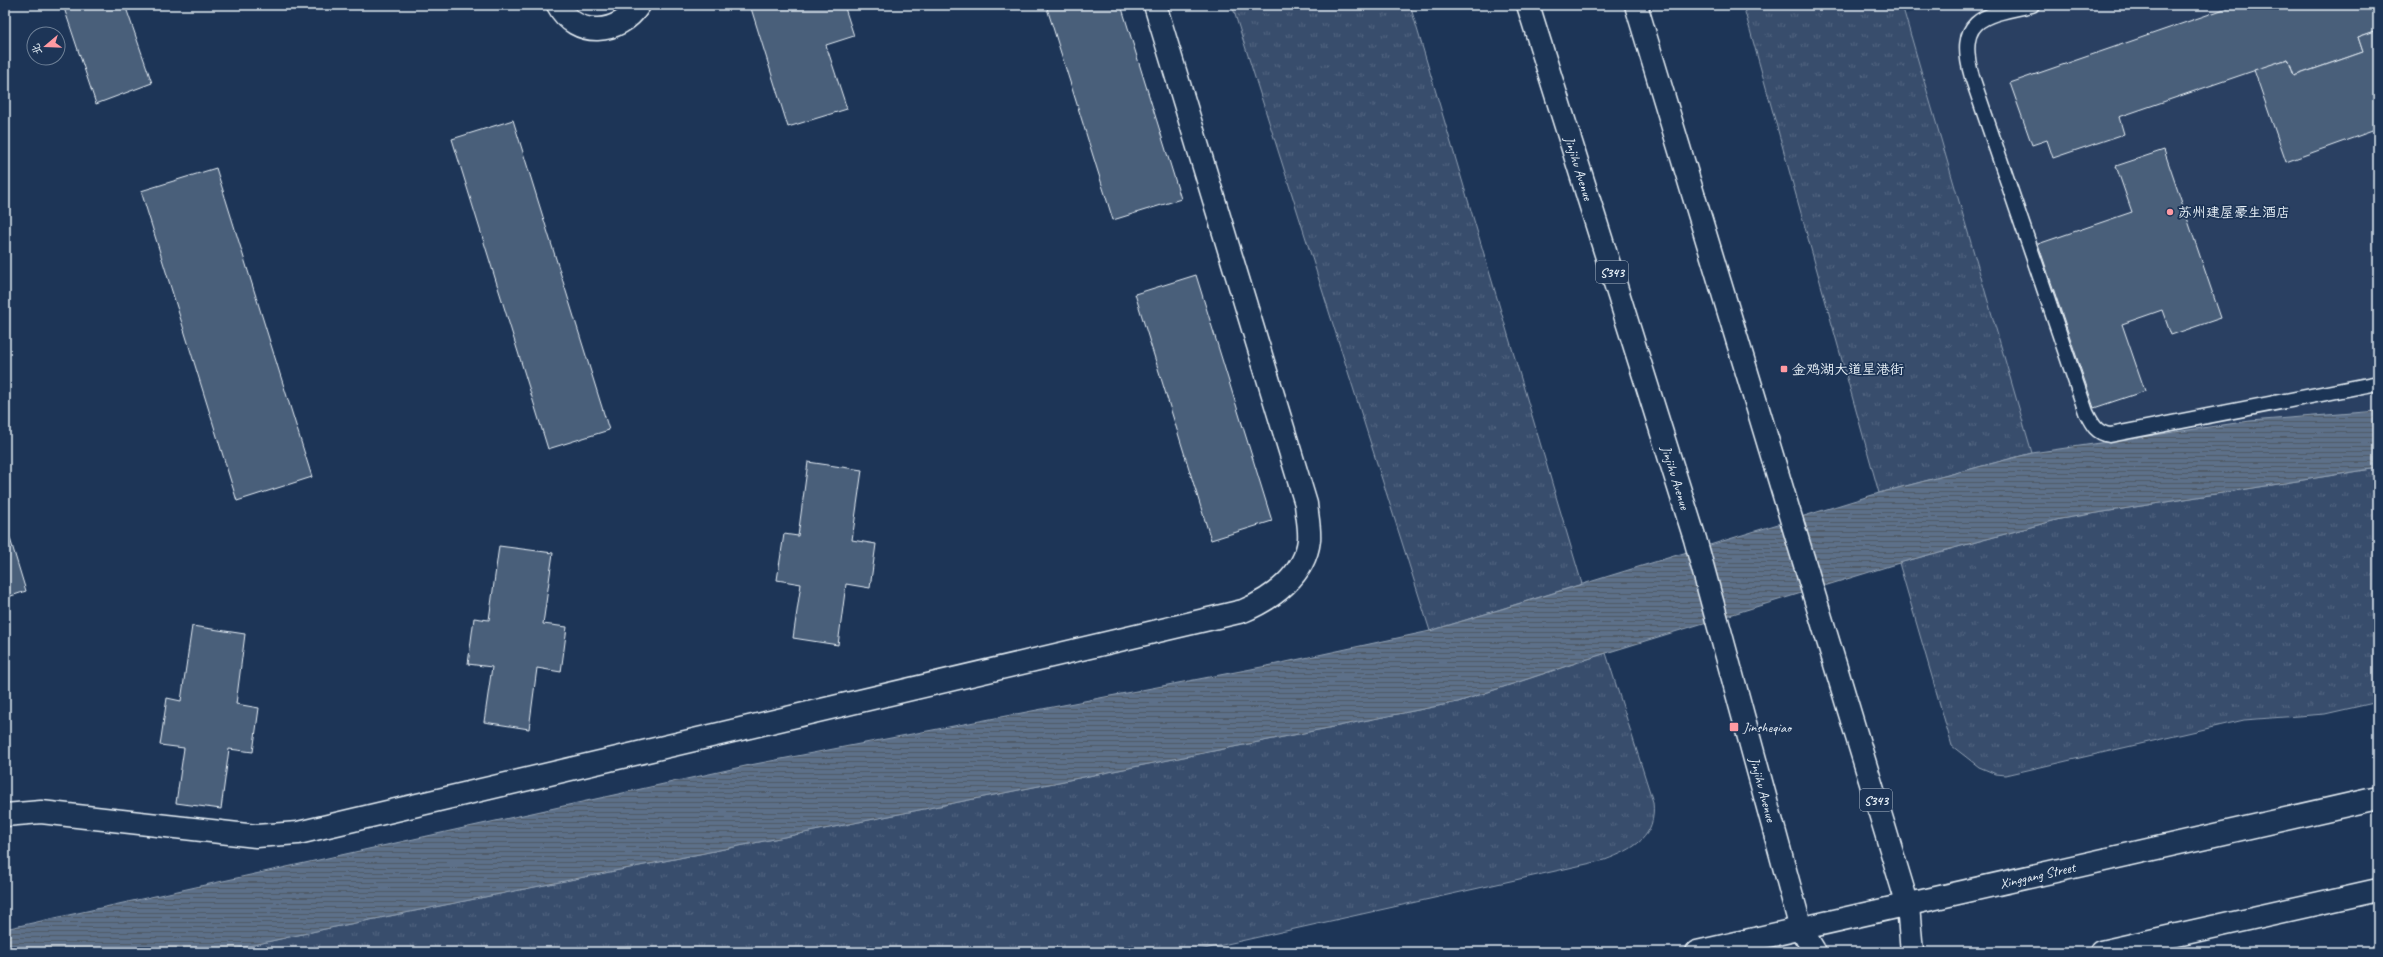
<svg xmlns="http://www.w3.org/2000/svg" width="2383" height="957" viewBox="0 0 2383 957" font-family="Caveat,'LXGW WenKai TC',sans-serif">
<defs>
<pattern id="park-tufts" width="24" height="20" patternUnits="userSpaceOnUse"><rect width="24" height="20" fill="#374d6c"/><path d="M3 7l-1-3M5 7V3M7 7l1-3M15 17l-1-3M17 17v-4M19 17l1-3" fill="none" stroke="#546782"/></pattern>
<pattern id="water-rules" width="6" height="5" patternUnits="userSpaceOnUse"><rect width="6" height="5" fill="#5d7089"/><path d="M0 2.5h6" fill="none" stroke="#505a66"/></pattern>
</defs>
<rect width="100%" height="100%" fill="#1d3557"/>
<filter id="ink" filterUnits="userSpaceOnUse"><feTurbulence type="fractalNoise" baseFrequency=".025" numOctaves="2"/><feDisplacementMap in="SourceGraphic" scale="8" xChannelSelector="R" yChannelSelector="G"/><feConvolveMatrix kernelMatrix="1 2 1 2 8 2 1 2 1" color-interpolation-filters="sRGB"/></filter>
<g filter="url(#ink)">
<polygon fill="#2a4162" points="1947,5 2378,5 2378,411 2250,421 2032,453 1905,14"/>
<g fill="url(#park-tufts)" stroke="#909fb2">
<polygon points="1232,5 1410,5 1582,584 1430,631"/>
<polygon points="1743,5 1902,5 2032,453 1879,493"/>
<polygon points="2378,468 2378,702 2325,714 2244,720 2006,775 1996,774 1979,767 1952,746 1899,563 2060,519"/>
<path d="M 1606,653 L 1653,802 C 1657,837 1634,849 1605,860 L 1191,952 L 222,952 L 325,929 L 1458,702 Z"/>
</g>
<polygon fill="url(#water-rules)" stroke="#95a4b5" points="2378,411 2378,468 2060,519 1899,563 1606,653 1458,702 325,929 222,952 5,952 5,929 750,765 1272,665 1430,631 1879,493 2032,453 2250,421"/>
<g fill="#495e7a" stroke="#e8f1f8">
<polygon points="63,5 125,5 152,83 96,104"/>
<polygon points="750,5 844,5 854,36 826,45 847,109 788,127"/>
<polygon points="1046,5 1121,5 1181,199 1113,220"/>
<polygon points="2236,5 2378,5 2378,30 2358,37 2363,52 2294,76 2288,59 2119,117 2124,134 2053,158 2047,140 2032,145 2010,83"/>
<polygon points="2378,30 2378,129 2286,162 2254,70 2288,59 2294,76 2363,52 2358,37"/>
<polygon points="513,120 609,430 548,449 452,139"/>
<polygon points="2164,150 2221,318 2171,335 2162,310 2122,324 2145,391 2094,408 2038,244 2132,212 2116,166"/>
<polygon points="216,168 312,477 237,501 141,191"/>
<polygon points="1196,275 1272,521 1211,540 1135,294"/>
<polygon points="808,462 862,470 852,540 876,544 870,588 846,584 838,645 793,638 801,584 777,580 784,534 798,536"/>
<polygon points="5,522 26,591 5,598"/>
<polygon points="499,546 553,553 543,624 567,627 561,672 537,668 529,729 484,722 492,667 468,664 474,618 489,620"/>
<polygon points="192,626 245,634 236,704 259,708 253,752 229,749 221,809 176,803 184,748 160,745 167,698 181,701"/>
</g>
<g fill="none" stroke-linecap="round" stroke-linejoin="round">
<defs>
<path id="lane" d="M 2032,5 C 1984,15 1955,18 1972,77 L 2086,412 C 2092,424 2096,433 2110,435 L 2378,383"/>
<g id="street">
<path d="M 558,5 C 576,39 619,35 639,5"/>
<path d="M 5,815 L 41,812 L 256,836 L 298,833 L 1243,611 C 1272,599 1305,575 1309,540 C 1310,528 1307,516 1306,504 L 1155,5"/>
</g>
<g id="primary">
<path id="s1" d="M 1528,5 L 1695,539 L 1801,929 L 1815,952"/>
<polyline points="1636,5 1908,906 1912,952"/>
<path id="s2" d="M 1697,952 L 2378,798"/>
<polyline points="2101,952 2378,890"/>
</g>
</defs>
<use href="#lane" stroke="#e8f1f8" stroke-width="17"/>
<use href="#street" stroke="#e8f1f8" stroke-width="25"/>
<use href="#primary" stroke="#e8f1f8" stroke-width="25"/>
<use href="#lane" stroke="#1d3557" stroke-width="14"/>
<use href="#street" stroke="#1d3557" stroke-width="22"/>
<use href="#primary" stroke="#1d3557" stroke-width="22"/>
</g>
</g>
<g fill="#ff9aa2" stroke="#1d3557" stroke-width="1.5">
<circle cx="2170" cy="212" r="4"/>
<rect x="1780" y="365" width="8" height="8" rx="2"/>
<rect x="1729" y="722" width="10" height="10" rx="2"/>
</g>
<g text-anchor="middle" stroke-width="3.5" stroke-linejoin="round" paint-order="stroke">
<g fill="#1d3557" stroke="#abb9c8" stroke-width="1">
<rect x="1596" y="261" width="32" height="22" rx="3"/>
<rect x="1860" y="789" width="32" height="22" rx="3"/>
</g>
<g font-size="13" font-weight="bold" fill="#e8f1f8">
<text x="1612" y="277">S343</text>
<text x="1876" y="805">S343</text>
</g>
<g font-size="14" fill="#e8f1f8" stroke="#1d3557">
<text dy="5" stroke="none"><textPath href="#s1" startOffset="171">Jinjihu Avenue</textPath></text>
<text dy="5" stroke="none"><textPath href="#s1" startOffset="495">Jinjihu Avenue</textPath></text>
<text dy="5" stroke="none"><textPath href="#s1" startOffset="819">Jinjihu Avenue</textPath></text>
<text dy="5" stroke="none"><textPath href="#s2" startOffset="349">Xinggang Street</textPath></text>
</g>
<g font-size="14" fill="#e8f1f8" stroke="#1d3557" text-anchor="start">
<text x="2178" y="217">苏州建屋豪生酒店</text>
<text x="1792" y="374">金鸡湖大道星港街</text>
<text x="1743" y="732">Jinsheqiao</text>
</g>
</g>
<rect width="2383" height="957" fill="none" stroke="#1d3557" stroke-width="20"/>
<rect x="10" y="10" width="2363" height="937" fill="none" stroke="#e8f1f8" stroke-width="1.5" filter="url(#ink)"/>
<g transform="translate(46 46) rotate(251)"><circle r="19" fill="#1d3557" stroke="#6e8097"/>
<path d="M0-3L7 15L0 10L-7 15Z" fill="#ff9aa2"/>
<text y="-6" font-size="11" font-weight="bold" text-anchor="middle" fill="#e8f1f8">北</text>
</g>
</svg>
